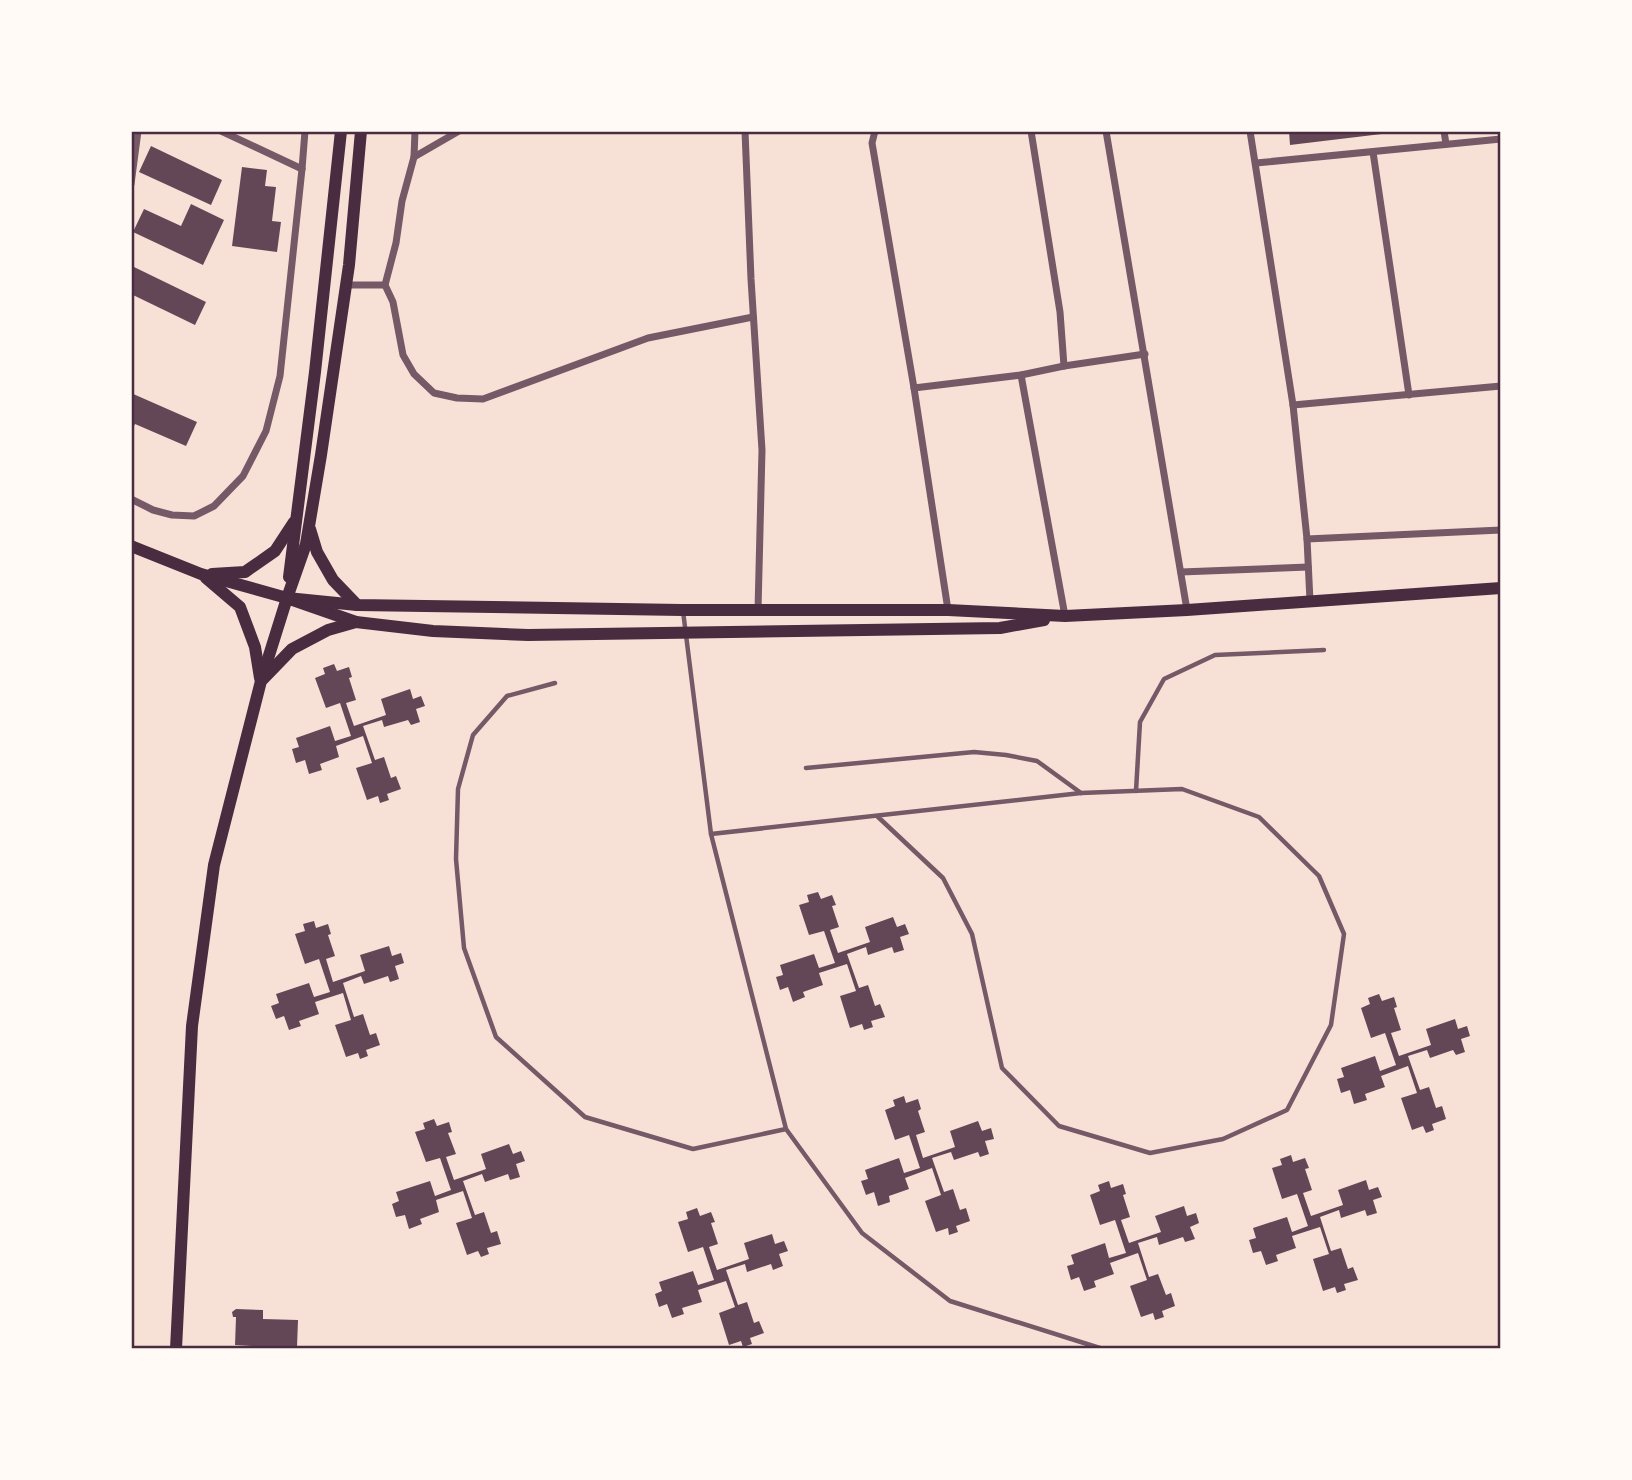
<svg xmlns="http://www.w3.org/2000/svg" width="1632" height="1480" viewBox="0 0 1632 1480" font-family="'Asap Condensed',sans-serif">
<rect width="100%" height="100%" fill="#f7e1d7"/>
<g fill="#644757">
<polygon points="1289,131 1390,131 1390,133 1290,145"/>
<polygon points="151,146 222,180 211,205 139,172"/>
<polygon points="242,167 267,170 265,186 276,187 272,221 281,222 277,252 232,246"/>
<polygon points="191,204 224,220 203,265 133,232 144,209 181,226"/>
<polygon points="134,267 206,302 195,325 131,294 131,273"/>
<polygon points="131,393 197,422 186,446 135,424 131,432"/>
<polygon points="334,664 337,671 349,667 352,677 349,678 356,700 346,703 354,726 386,715 381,699 410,689 413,699 421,696 425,706 416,709 420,722 411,725 408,720 384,727 382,720 363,726 375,760 384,757 391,778 396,776 401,789 387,794 389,800 380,803 378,796 367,800 356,768 372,763 363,736 336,746 339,757 320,764 322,770 309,774 305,760 296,763 292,749 299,747 296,738 330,726 335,741 351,736 340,703 326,708 315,678 325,674 323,668"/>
<polygon points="818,892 821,899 832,895 836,905 832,906 839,927 830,930 838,953 870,942 865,927 893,917 897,927 905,924 909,934 900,937 904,950 894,953 892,947 868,955 866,947 847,954 859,988 868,985 875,1006 880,1004 885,1017 871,1021 873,1027 864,1030 862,1024 850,1028 840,996 856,991 847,964 819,973 823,985 803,992 805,997 793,1002 788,987 780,990 776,977 783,975 780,965 814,954 819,968 835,963 824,931 809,935 799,905 809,902 807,895"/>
<polygon points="314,921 316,928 328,924 331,934 328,935 335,956 326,959 333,982 365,971 360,955 389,946 392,956 401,953 404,963 395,966 399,979 390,982 388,976 364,984 361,976 343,983 354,1017 363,1014 370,1035 376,1033 380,1045 366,1050 368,1056 360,1059 358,1053 346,1057 335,1025 351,1020 343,993 315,1002 319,1014 299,1021 301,1026 289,1030 284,1016 276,1019 271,1006 279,1003 276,994 309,983 314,997 330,992 319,959 305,964 295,934 305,931 303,924"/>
<polygon points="1379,994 1382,1001 1394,997 1397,1007 1394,1008 1401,1030 1391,1033 1399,1056 1431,1045 1426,1029 1455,1019 1458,1029 1467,1026 1470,1036 1461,1039 1465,1052 1456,1055 1453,1050 1430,1058 1427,1050 1408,1056 1420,1090 1429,1087 1436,1108 1442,1106 1446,1119 1432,1124 1434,1130 1426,1133 1423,1126 1412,1130 1401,1098 1417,1093 1408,1066 1381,1076 1385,1087 1365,1094 1367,1100 1354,1104 1350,1090 1341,1093 1337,1079 1344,1077 1341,1068 1375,1056 1380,1071 1396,1065 1385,1033 1371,1038 1361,1008 1370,1004 1368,998"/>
<polygon points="904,1096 906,1103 918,1099 921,1109 918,1111 925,1132 916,1135 923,1158 955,1147 950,1131 978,1121 982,1131 991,1128 994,1139 985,1141 989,1154 980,1157 978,1152 954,1160 951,1152 932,1158 944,1192 953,1189 960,1210 966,1208 970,1221 956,1226 958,1232 949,1235 948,1228 936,1232 925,1201 941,1195 932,1168 905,1178 909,1189 889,1196 890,1202 878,1206 874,1192 866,1195 861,1181 868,1179 865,1170 899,1158 904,1173 920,1168 909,1135 895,1140 885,1110 895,1106 893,1100"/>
<polygon points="434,1119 437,1126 449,1122 452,1132 448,1133 456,1154 446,1157 454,1180 486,1169 481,1154 509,1144 513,1154 521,1151 525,1161 516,1164 520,1177 510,1180 508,1174 485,1182 482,1174 463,1181 475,1215 484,1212 491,1233 497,1231 501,1244 487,1248 489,1254 481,1257 478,1251 467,1255 456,1223 472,1218 463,1191 436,1200 439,1212 420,1219 422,1224 409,1229 405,1215 396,1217 392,1204 399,1201 396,1192 430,1181 435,1196 451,1190 440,1158 426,1162 415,1132 425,1129 423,1123"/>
<polygon points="1291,1155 1293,1162 1305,1158 1309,1168 1305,1169 1312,1190 1303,1193 1311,1216 1343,1205 1338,1190 1366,1180 1369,1190 1378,1187 1382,1197 1373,1200 1377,1213 1367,1216 1365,1210 1341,1218 1339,1210 1320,1217 1331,1251 1341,1248 1348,1269 1353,1267 1358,1280 1344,1284 1346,1290 1337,1293 1335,1287 1323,1291 1313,1259 1329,1254 1320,1227 1292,1236 1296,1248 1276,1255 1278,1261 1266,1265 1261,1251 1253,1253 1249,1240 1256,1238 1253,1228 1287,1217 1292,1232 1308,1226 1297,1194 1282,1199 1272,1168 1282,1165 1280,1159"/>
<polygon points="1109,1181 1111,1188 1123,1184 1126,1194 1123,1195 1130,1217 1121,1220 1129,1243 1161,1232 1155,1216 1184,1206 1187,1216 1196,1213 1199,1223 1190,1227 1195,1239 1185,1242 1183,1237 1159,1245 1157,1237 1138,1243 1149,1277 1158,1274 1166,1295 1171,1293 1175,1306 1162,1311 1164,1317 1155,1320 1153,1313 1141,1317 1130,1286 1147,1280 1138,1253 1110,1263 1114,1274 1094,1281 1096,1287 1084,1291 1079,1277 1071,1280 1067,1266 1074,1264 1071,1255 1105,1243 1109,1258 1126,1253 1115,1220 1100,1225 1090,1195 1100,1191 1098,1185"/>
<polygon points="697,1208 700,1216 711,1212 715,1222 711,1223 718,1244 709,1247 717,1270 749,1259 744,1243 772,1234 775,1244 784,1241 788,1251 779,1254 783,1266 773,1270 771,1264 747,1272 745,1264 726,1270 738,1305 747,1302 754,1323 759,1321 764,1333 750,1338 752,1344 743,1347 741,1341 729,1345 719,1313 735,1307 726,1281 698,1290 702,1302 682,1308 684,1314 672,1318 667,1304 659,1307 655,1294 662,1291 659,1282 693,1271 698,1285 714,1280 703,1247 688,1252 678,1222 688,1219 686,1212"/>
<polygon points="236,1309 263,1310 263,1319 298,1320 297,1347 285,1346 285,1349 266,1349 266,1347 235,1345 236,1317 233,1317 232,1312"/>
</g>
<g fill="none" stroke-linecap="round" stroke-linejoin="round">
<g stroke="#755966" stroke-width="4.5">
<polyline points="683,611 711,834 786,1129 862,1233 950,1301 1103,1349"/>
<polyline points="555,683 507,696 473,735 458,789 456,859 464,948 496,1037 585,1117 693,1149 786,1129"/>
<polyline points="806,768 974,752 1006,755 1037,761 1081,793"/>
<polyline points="1136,791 1140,722 1164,679 1215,655 1324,650"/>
<polyline points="711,834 1081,793 1182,789 1259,817 1319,876 1344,934 1331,1025 1287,1110 1223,1139 1150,1153 1059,1126 1002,1068 972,934 943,878 877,816"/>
</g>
<g stroke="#755966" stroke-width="7">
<polyline points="221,131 302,169"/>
<polyline points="745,131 751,279 762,450 758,610"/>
<polyline points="875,131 872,143 914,388 948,610"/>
<polyline points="1031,131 1060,312 1064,366"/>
<polyline points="1106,131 1187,610"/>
<polyline points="1250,131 1293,405 1307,539 1310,601"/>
<polyline points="1444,131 1446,144"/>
<polyline points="1373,152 1409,395"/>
<polyline points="414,157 415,131"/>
<polyline points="1256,163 1501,139"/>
<polyline points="131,184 138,131"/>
<polyline points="345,285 385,285 396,243 402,201 414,157 459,131"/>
<polyline points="385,285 393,302 403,355 414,374 434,393 457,398 483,399 648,338 753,317"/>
<polyline points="1021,375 1065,616"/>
<polyline points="914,388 1021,375 1064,366 1145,354"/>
<polyline points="1293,405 1501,386"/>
<polyline points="131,499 153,510 172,515 194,516 214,506 243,476 266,431 280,376 302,169 305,131"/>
<polyline points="1307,539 1501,530"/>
<polyline points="1181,572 1308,567"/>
</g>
<g stroke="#4a2c40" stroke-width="12">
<polyline points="310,529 317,552 333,580 357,605"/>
<polyline points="131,546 201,574 287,598 356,622 433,631 528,635 1000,628 1044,620"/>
<polyline points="212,574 245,572 275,551 294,522"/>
<polyline points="289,577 315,372 341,131"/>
<polyline points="206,578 240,607 255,647 260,678"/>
<polyline points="287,598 357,605 682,610 948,610 1065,616 1187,610 1501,588"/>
<polyline points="263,679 292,649 328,630 356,622"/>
<polyline points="176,1349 192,1026 214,865 261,681 287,598 306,544 321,455 349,265 361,131"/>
</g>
</g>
<rect width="1632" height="1480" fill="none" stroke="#fffaf5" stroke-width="266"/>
<rect x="133" y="133" width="1366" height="1214" fill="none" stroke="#4a2c40" stroke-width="2.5"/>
</svg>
